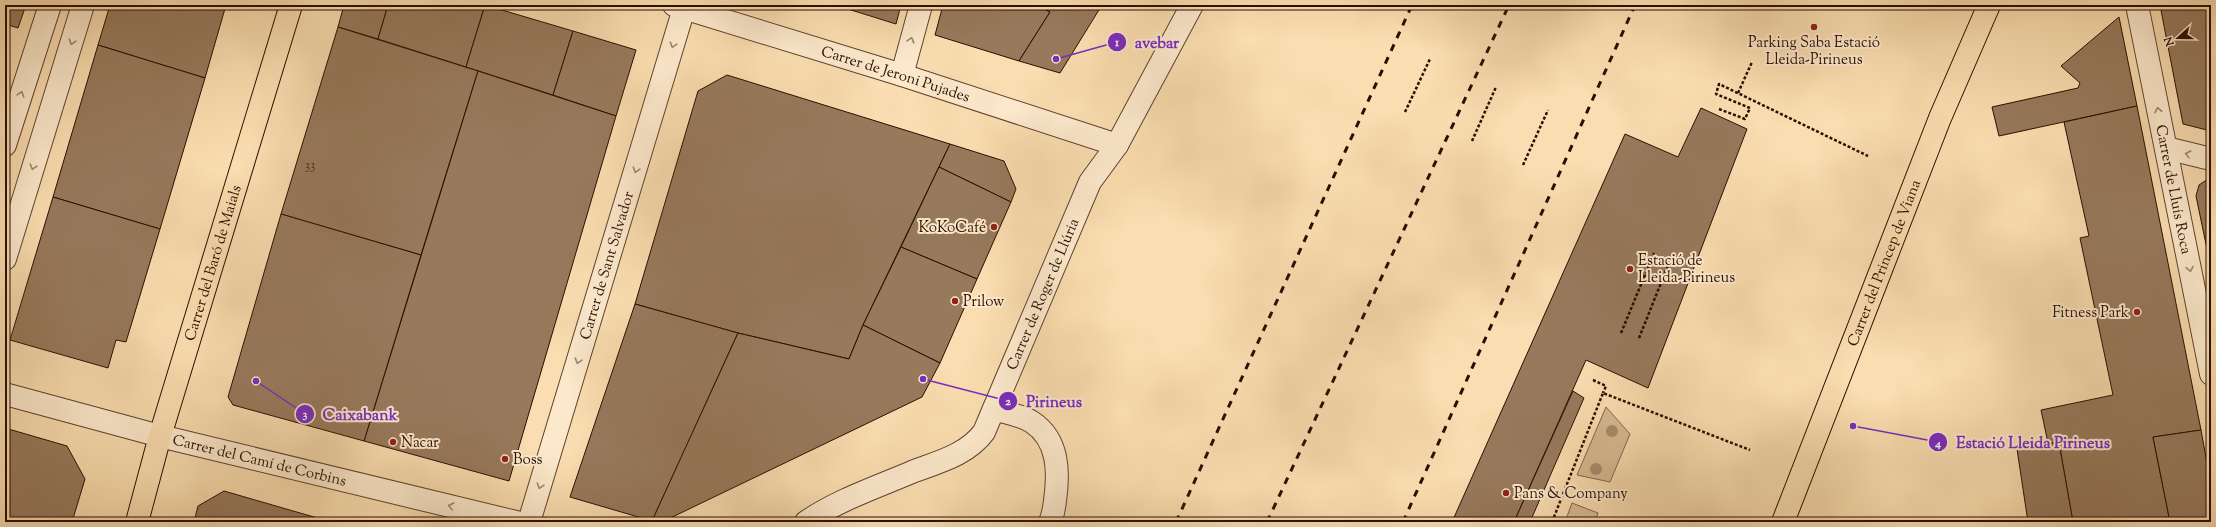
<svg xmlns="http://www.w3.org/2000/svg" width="2216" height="527" viewBox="0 0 2216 527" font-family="'Sorts Mill Goudy',serif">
<rect width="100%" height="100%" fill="#faddb0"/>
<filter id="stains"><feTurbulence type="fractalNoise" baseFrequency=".005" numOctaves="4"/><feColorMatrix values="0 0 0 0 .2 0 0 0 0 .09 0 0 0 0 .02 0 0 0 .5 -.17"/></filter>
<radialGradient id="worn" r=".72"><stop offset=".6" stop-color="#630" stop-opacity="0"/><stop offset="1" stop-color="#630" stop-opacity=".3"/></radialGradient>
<g fill="#d7ba92" stroke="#81644a">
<polygon points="1606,407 1630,434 1610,482 1577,475"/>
<polygon points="1572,503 1598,513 1595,522 1565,522"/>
</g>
<g fill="#97795c" stroke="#2b0d01">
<polygon points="5,5 26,5 18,28 5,24"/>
<polygon points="110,5 226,5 205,78 98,45"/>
<polygon points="344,5 388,5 378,39 338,27"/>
<polygon points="388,5 485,5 466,67 378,39"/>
<polygon points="485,5 573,31 553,95 466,67"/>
<polygon points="835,5 901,5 896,24"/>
<polygon points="943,5 1037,5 1050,12 1019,61 935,35"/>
<polygon points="1102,5 1060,73 1019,61 1050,12 1037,5"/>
<polygon points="2160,5 2211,5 2211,131 2183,124"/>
<polygon points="2119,17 2137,106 1999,136 1992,107 2078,88 2080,83 2061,66"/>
<polygon points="338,27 478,71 421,255 281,214"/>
<polygon points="573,31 636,50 616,116 553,95"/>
<polygon points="98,45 205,78 160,229 53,197"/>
<polygon points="478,71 616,116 509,481 364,441"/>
<polygon points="727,75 950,144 863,325 849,359 738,333 635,304 698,91"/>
<polygon points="2137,106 2201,430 2153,437 2170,522 2073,522 2059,443 2048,443 2041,410 2113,395 2080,238 2089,236 2064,122"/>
<polygon points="1701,108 1747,129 1648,388 1586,360 1514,522 1452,522 1625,134 1678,157"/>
<polygon points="950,144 1004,161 1016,189 1011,202 939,167"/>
<polygon points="939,167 1011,202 977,279 901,247"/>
<polygon points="2211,177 2211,248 2207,249 2196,196 2199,185"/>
<polygon points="53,197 160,229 126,342 116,340 108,368 10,340"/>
<polygon points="281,214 421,255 364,441 233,405 228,397"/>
<polygon points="901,247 977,279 940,363 863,325"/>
<polygon points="635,304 738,333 652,521 570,497"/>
<polygon points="863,325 940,363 922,397 662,522 652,521 738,333 849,359"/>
<polygon points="1573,391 1584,398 1530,522 1514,522"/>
<polygon points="5,428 67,446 85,479 72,522 5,522"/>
<polygon points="2201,430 2211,485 2211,520 2207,522 2170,522 2153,437"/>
<polygon points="2059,443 2073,522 2028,522 2017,449 2019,449 2019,445"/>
<polygon points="224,491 314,517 332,522 194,522 198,506"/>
</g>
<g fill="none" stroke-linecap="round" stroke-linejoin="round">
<defs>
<g id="minor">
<path id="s1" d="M 674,5 L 902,75 L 1117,145"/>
<path id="s2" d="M 2137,5 L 2211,374"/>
<polyline points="902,75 921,5"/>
<polyline points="5,145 50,5"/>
<polyline points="2166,148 2211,159"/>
<polyline points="5,259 83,5"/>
<path id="s3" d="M 5,394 L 160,436 L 516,522"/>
<path d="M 994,409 C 1006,413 1021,415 1032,422 C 1059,440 1059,472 1055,501 C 1054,508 1053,516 1050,522"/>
<path id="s4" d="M 529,522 L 685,5"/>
<path id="s5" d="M 806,522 C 838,500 877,487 912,472 C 938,462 967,455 984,432 L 1090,182 L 1117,145 L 1192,5"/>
</g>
<g id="major">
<path id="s6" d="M 137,522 L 160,436 L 291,5"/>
<path id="s7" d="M 1783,522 L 1940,118 L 1989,5"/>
</g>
</defs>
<use href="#minor" stroke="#5f412d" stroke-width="24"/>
<use href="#major" stroke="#2b0d01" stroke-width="24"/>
<g stroke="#2b0d01" stroke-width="2.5" stroke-dasharray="3 2" stroke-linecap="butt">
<polyline points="1738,93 1752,62"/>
<polyline points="1719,109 1745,119 1750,108 1716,94 1719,84 1868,156"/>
<polyline points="1405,112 1430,59"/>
<polyline points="1472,141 1496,87"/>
<polyline points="1523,165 1548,110"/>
<polyline points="1621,333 1654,253"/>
<polyline points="1639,338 1671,258"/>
<polyline points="1593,380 1606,386 1603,393"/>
<polyline points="1552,522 1603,393 1750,450"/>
</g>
<use href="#minor" stroke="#fce9cc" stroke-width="22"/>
<use href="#major" stroke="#faddb0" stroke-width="22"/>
<g stroke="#2b0d01" stroke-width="3" stroke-dasharray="7 7" stroke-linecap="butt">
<polyline points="1176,522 1412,5"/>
<polyline points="1267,522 1509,5"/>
<polyline points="1403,522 1635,5"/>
</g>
</g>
<g fill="#a98c6c">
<circle cx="1612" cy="431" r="6"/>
<circle cx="1596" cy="469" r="6"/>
</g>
<defs><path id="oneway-chevron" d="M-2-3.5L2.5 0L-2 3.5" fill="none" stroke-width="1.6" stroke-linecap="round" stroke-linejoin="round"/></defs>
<g stroke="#9e8671">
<use href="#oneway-chevron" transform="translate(911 40) rotate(-74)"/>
<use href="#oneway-chevron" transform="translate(72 42) rotate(107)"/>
<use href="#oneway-chevron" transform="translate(673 45) rotate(107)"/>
<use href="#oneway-chevron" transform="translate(21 94) rotate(-72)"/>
<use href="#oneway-chevron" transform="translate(2158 110) rotate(-101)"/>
<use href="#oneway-chevron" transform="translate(2188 154) rotate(-166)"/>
<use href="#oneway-chevron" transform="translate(33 167) rotate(107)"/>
<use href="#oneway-chevron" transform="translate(636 170) rotate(107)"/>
<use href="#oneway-chevron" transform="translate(2190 269) rotate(79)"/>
<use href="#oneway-chevron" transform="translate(578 361) rotate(107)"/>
<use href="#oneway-chevron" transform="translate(540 486) rotate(107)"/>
<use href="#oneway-chevron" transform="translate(451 506) rotate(-166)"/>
</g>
<g fill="#8f2418" stroke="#fce9cc" stroke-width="1.5">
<circle cx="1814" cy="27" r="4"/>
<circle cx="994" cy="227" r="4"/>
<circle cx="1630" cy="269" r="4"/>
<circle cx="955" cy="301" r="4"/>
<circle cx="2137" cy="312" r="4"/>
<circle cx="393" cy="442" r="4"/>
<circle cx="505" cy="459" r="4"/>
<circle cx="1506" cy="493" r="4"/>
</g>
<g text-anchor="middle" stroke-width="4" stroke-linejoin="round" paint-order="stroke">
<g font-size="13" fill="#462818">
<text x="310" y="169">33</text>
</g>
<g font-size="15" fill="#2b0d01" stroke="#fce9cc" text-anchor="start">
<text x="1814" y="47" text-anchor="middle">Parking Saba Estació<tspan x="1814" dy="17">Lleida-Pirineus</tspan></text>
<text x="986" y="232" text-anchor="end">KoKoCafé</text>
<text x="1638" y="265">Estació de<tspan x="1638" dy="17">Lleida-Pirineus</tspan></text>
<text x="963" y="306">Prilow</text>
<text x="2129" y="317" text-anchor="end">Fitness Park</text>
<text x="401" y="447">Nacar</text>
<text x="513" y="464">Boss</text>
<text x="1514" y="498">Pans &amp; Company</text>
</g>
<g font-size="15" fill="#2b0d01" stroke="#fce9cc">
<text dy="5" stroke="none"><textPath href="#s1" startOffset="232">Carrer de Jeroni Pujades</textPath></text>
<text dy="5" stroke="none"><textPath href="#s2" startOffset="188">Carrer de Lluís Roca</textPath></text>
<text dy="5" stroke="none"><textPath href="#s6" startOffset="270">Carrer del Baró de Maials</textPath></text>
<text dy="5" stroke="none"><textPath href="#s7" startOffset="278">Carrer del Princep de Viana</textPath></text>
<text dy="5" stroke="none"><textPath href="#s4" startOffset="268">Carrer de Sant Salvador</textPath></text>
<text dy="5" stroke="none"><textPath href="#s5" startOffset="351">Carrer de Roger de Llúria</textPath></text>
<text dy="5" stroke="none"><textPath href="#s3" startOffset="263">Carrer del Camí de Corbins</textPath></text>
</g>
</g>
<path fill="none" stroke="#7b2cbf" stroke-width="1.5" d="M1056 59L1117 42M923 379L1008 401M256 381L305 414M1853 426L1938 442"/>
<g fill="#7b2cbf" stroke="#fce9cc" stroke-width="1.5">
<circle cx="1056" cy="59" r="4"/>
<circle cx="923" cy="379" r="4"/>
<circle cx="256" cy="381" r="4"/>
<circle cx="1853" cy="426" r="4"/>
<circle cx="1117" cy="42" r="10"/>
<circle cx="1008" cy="401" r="10"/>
<circle cx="305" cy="414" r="10"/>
<circle cx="1938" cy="442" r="10"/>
</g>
<g font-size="12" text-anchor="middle" font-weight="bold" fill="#fff">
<text x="1117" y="46">1</text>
<text x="1008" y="405">2</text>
<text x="305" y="418">3</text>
<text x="1938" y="447">4</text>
</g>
<g font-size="16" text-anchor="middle" font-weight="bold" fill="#7b2cbf" stroke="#fce9cc" stroke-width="4" stroke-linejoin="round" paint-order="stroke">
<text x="1157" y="48">avebar</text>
<text x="1054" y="407">Pirineus</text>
<text x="360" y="420">Caixabank</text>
<text x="2033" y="448">Estació Lleida Pirineus</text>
</g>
<rect width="2216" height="527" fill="none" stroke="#faddb0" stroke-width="20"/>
<rect x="6" y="6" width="2204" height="515" fill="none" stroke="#2b0d01" stroke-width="2"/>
<rect x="10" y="10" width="2196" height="507" fill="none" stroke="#2b0d01"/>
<g transform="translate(2178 38) rotate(249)" stroke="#fce9cc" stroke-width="3" paint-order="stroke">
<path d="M0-3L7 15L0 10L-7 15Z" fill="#2b0d01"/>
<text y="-6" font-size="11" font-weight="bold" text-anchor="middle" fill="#2b0d01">N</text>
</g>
<rect width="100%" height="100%" filter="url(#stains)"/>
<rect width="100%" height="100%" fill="url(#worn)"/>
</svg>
